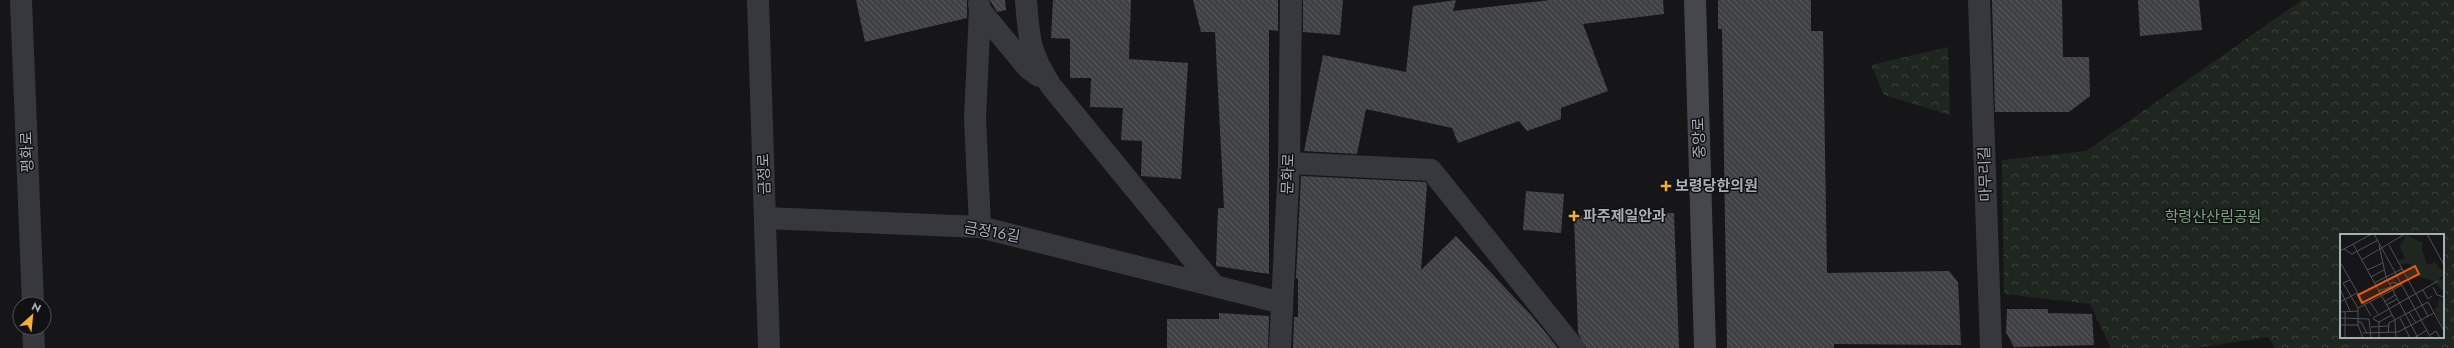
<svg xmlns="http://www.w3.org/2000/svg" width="2454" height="348" viewBox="0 0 2454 348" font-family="Jost,'Noto Sans KR',sans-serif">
<defs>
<pattern id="forest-crowns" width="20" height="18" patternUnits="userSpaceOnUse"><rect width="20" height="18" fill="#1e261f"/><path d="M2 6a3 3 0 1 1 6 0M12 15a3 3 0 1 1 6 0" fill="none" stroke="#3c433d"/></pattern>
<pattern id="building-back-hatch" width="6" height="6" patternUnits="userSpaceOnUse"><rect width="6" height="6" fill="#404145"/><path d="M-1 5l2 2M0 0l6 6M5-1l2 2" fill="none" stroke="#595a5e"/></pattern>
</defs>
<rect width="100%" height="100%" fill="#161618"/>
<g fill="url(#forest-crowns)" fill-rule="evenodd">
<path d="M 2302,0 L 2454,0 L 2454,348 L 2275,348 L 2268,337 L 2196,348 L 2111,348 L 2090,304 L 2004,294 L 2002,160 L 2086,151 ZM 2341,235 L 2443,235 L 2443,337 L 2341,337 Z"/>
<polygon points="1948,47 1950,115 1884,95 1871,65"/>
</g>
<g fill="url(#building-back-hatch)">
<polygon points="856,0 967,0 967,18 865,42"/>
<polygon points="990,0 1005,0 1006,10 997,12"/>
<polygon points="1053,0 1131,0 1129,59 1188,63 1181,179 1141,176 1142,141 1121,140 1123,108 1090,107 1091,78 1070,78 1070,39 1051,38"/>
<polygon points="1193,0 1278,0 1278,31 1269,30 1269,274 1216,266 1218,208 1224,208 1215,32 1201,32"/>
<polygon points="1303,0 1343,0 1340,35 1303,32"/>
<polygon points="1456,0 1453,11 1551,0 1663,0 1664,14 1583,24 1608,91 1561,108 1561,119 1527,131 1519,121 1458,143 1452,128 1366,109 1357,154 1304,151 1323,55 1406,72 1413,6"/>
<polygon points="1718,0 1811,0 1811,31 1823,31 1827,273 1949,271 1958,282 1961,345 1834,344 1834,348 1727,348 1722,29 1718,29"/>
<polygon points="1992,0 2062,0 2063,57 2089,57 2090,96 2069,112 1995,112"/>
<polygon points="2138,0 2199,0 2202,30 2140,36"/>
<polygon points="1301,176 1425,182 1427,185 1421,270 1456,236 1532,316 1558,348 1293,348 1294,317 1298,317 1298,279 1296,278"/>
<polygon points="1526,191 1564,194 1561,233 1523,230"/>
<polygon points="1674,213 1679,348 1586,348 1578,333 1574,216"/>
<polygon points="2007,309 2048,309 2048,313 2092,314 2094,345 2014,347 2006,332"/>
<polygon points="1219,313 1269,316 1268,348 1167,348 1167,319 1219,319"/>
</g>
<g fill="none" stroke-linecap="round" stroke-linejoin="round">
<g stroke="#37383d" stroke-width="22">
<polyline points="758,0 769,348"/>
<path d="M 1026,0 C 1029,40 1029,51 1051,86 L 1213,284"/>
<polyline points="1979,0 1991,348"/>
<polyline points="979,4 980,10 1028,68 1039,76"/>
<polyline points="980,10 975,118 980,227"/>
<polyline points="1289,163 1431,170 1574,348"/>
<polyline points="765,218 980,227 1282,303"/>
<polyline points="1280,348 1289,163 1291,0"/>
</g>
<g stroke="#37383d" stroke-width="22">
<polyline points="21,0 33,304"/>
<polyline points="33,328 34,348"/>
</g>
<polyline stroke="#45474d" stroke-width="22" points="1695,0 1705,348"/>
</g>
<g fill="#f2b134" stroke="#111113" stroke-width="1.5">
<path d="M1664 180h4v4h4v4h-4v4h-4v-4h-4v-4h4z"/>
<path d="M1572 210h4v4h4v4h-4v4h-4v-4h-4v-4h4z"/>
</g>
<g text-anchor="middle" stroke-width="3" stroke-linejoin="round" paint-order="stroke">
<g font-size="15" fill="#a8adb8" stroke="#111113">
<text transform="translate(1699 138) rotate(-92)" y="5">중앙로</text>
<text transform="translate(27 152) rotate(-92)" y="5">평화로</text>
<text transform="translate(764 174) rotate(-92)" y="5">금정로</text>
<text transform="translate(1288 174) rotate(-88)" y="5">문화로</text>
<text transform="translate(1985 174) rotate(-92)" y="5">마무리길</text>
<text transform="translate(992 232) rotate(10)" y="5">금정16길</text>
</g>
<g font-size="15" font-weight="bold" fill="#a8adb8" stroke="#111113" text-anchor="start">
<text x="1675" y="191">보령당한의원</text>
<text x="1583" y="221">파주제일안과</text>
</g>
<g font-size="15" fill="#7fa381" stroke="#111113">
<text x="2213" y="222">학령산산림공원</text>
</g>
</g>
<g transform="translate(2340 234)">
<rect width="104" height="104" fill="#161618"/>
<path d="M 66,1 L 83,9 L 82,16 L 87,30 L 92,30 L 94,27 L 99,34 L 104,36 L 104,40 L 98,46 L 104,45 L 104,59 L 96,49 L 88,45 L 75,42 L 68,44 L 66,41 L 72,32 L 69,29 L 60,31 L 58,27 L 65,24 L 60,13 ZM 99,65 L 104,67 L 103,93 L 94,75 L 98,73 Z" fill="#1e261f"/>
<path fill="none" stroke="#505258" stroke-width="1" d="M 34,0 L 91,104M 87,0 L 104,31M 13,10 L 55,86 L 56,104M 39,11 L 46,43 L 78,104M 49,11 L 88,82M 4,15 L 12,20 L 38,6M 0,17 L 32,0M 21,26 L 65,0M 0,28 L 31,82M 27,36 L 43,29M 31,43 L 44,36M 10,46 L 3,49 L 18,74 L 18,91M 34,49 L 62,35M 50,50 L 53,48 L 61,51M 93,53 L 97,61 L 104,63M 0,55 L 10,77M 83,56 L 88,65 L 92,62M 38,57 L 51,53M 0,68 L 17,59M 30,68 L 38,80M 44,68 L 55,61M 88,68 L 94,79M 46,71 L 57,65M 18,74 L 62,51M 0,78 L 18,77M 5,78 L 5,104M 69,78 L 76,89M 0,84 L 29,85M 33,84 L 98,47M 60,84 L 70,104M 29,85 L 31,104M 33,85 L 39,88 L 39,104M 18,88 L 21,88 L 27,99M 39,88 L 52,81M 0,91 L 18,91M 18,91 L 23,104M 31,93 L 48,92M 23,99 L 58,98 L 94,79 L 104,97M 48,99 L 49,89 L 88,68M 90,101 L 96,97 L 100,104M 74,104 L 87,96"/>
<path fill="#e8590c" fill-opacity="0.15" stroke="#e8590c" stroke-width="2" d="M 75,32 L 79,40 L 22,69 L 18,61 Z"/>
<rect width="104" height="104" fill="none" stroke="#a8adb8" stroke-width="2"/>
</g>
<g transform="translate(32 316) rotate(27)"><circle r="19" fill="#111113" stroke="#4d4f55"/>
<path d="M0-3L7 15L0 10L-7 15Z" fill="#f2b134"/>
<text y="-6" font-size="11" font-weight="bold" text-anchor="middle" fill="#a8adb8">N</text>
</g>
</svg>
